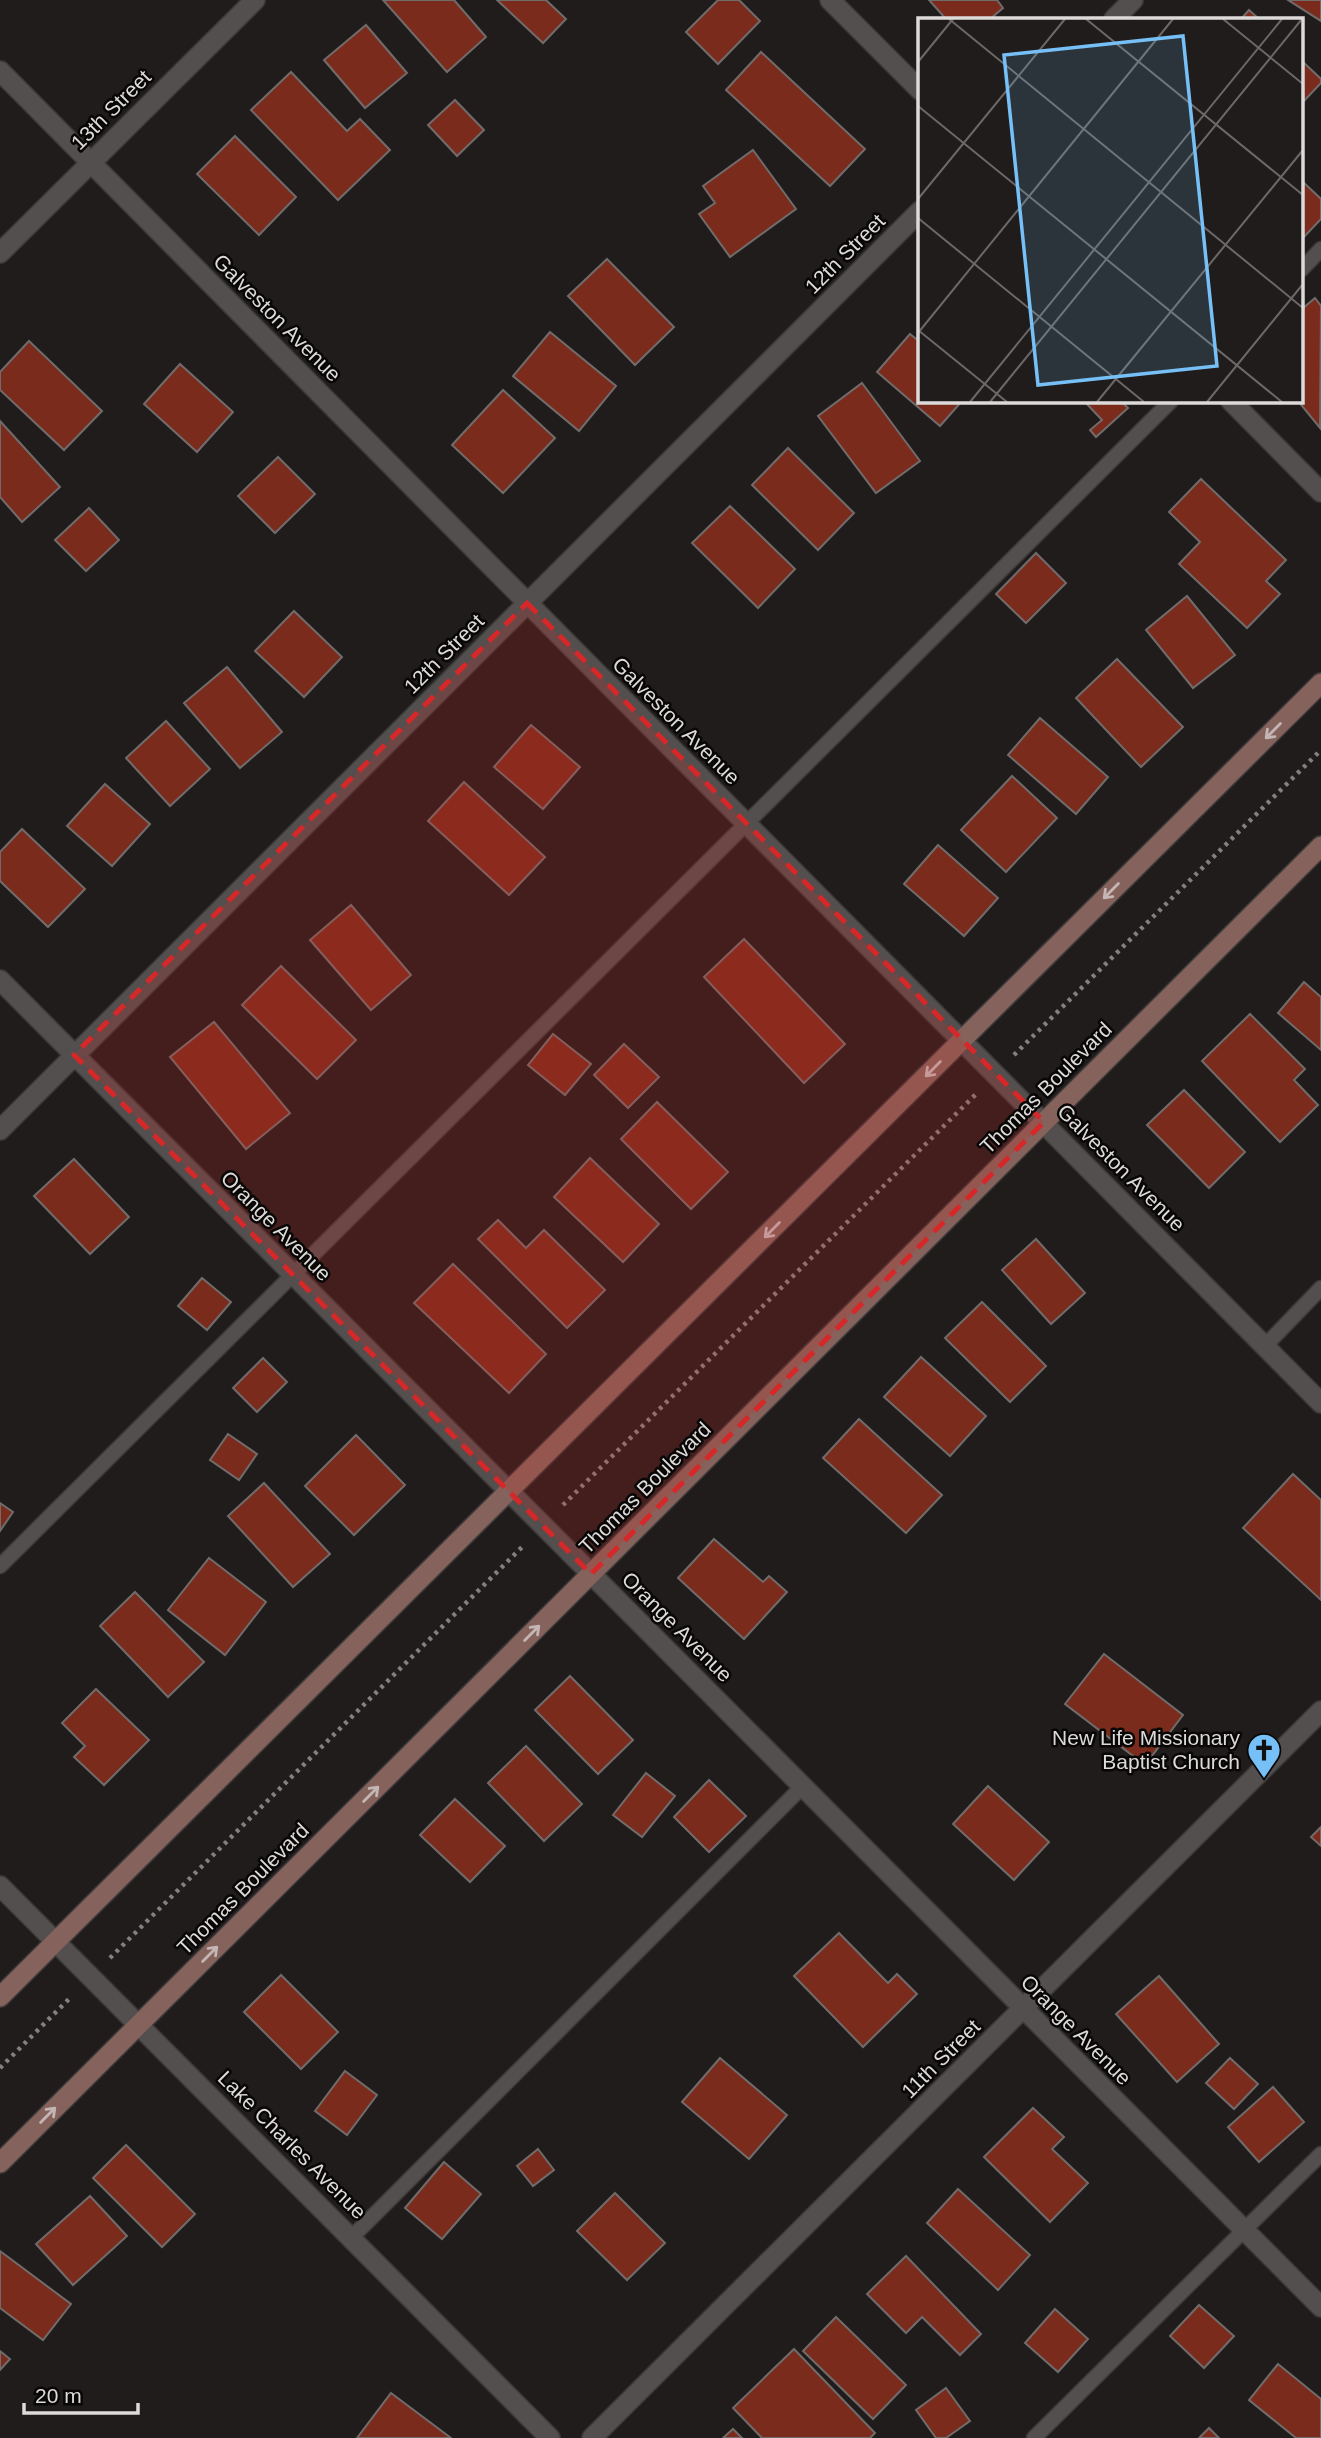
<svg xmlns="http://www.w3.org/2000/svg" width="1321" height="2438" viewBox="0 0 1321 2438" font-family="Arial,sans-serif">
<rect width="100%" height="100%" fill="#1f1c1b"/>
<g fill="#7b2b1c" stroke="#706c6b" stroke-width="2">
<polygon points="383,0 454,0 486,37 447,72"/>
<polygon points="497,0 546,0 566,19 543,43"/>
<polygon points="718,0 739,0 760,21 718,64 686,32"/>
<polygon points="929,0 997,0 1003,8 990,19 946,19"/>
<polygon points="1288,0 1321,0 1321,21"/>
<polygon points="1249,10 1259,19 1241,19"/>
<polygon points="366,25 407,73 365,108 324,60"/>
<polygon points="761,52 865,149 830,186 726,90"/>
<polygon points="1302,61 1321,79 1321,83 1302,103"/>
<polygon points="291,72 347,131 360,119 390,150 338,200 251,110"/>
<polygon points="455,100 484,130 457,156 428,125"/>
<polygon points="235,136 296,197 259,235 197,174"/>
<polygon points="753,150 796,209 730,257 699,214 715,203 703,186"/>
<polygon points="1302,181 1321,199 1321,219 1302,239"/>
<polygon points="607,259 674,327 635,365 568,296"/>
<polygon points="1315,298 1321,306 1320,428 1298,401 1302,401 1302,309"/>
<polygon points="550,332 616,386 579,431 513,376"/>
<polygon points="910,334 920,342 920,401 962,401 940,426 877,372"/>
<polygon points="29,341 102,411 64,450 0,390 0,372"/>
<polygon points="180,364 233,412 197,452 144,404"/>
<polygon points="862,383 920,461 876,493 818,416"/>
<polygon points="503,390 555,438 503,493 452,445"/>
<polygon points="1084,401 1121,401 1128,408 1096,437 1090,430 1102,420"/>
<polygon points="0,421 60,487 22,522 0,497"/>
<polygon points="788,448 854,513 818,550 752,485"/>
<polygon points="278,457 315,494 275,533 238,496"/>
<polygon points="1201,479 1286,560 1266,581 1280,594 1247,628 1179,564 1200,542 1169,512"/>
<polygon points="730,506 795,569 758,608 692,543"/>
<polygon points="89,508 119,540 86,571 55,540"/>
<polygon points="1036,553 1066,583 1026,623 996,594"/>
<polygon points="1187,596 1235,655 1193,688 1146,630"/>
<polygon points="294,611 342,657 304,697 255,651"/>
<polygon points="1117,659 1183,727 1141,767 1076,698"/>
<polygon points="227,667 282,732 240,768 184,703"/>
<polygon points="1040,718 1108,777 1076,814 1008,755"/>
<polygon points="166,721 210,769 170,806 126,758"/>
<polygon points="531,725 580,767 543,809 494,767"/>
<polygon points="1012,776 1057,818 1006,872 961,830"/>
<polygon points="464,782 545,857 509,895 428,821"/>
<polygon points="105,784 150,824 112,866 67,826"/>
<polygon points="22,829 85,889 48,927 0,881 0,852"/>
<polygon points="938,845 998,898 964,936 904,884"/>
<polygon points="351,905 411,975 371,1010 310,940"/>
<polygon points="744,939 845,1044 804,1083 704,977"/>
<polygon points="281,966 356,1040 317,1079 242,1005"/>
<polygon points="1304,982 1321,997 1321,1050 1278,1013"/>
<polygon points="1250,1014 1305,1069 1294,1080 1318,1105 1280,1142 1202,1061"/>
<polygon points="214,1022 290,1113 246,1149 170,1057"/>
<polygon points="553,1034 591,1064 565,1095 528,1065"/>
<polygon points="624,1044 659,1077 628,1108 594,1075"/>
<polygon points="1184,1090 1245,1152 1209,1188 1147,1125"/>
<polygon points="657,1102 728,1172 691,1209 621,1139"/>
<polygon points="590,1158 659,1224 623,1262 554,1197"/>
<polygon points="74,1159 129,1217 90,1254 34,1196"/>
<polygon points="498,1220 526,1248 544,1230 605,1290 567,1328 478,1239"/>
<polygon points="1036,1239 1085,1293 1051,1324 1002,1270"/>
<polygon points="453,1264 546,1354 509,1393 414,1303"/>
<polygon points="202,1278 231,1302 207,1330 178,1306"/>
<polygon points="982,1302 1046,1366 1010,1402 945,1338"/>
<polygon points="921,1357 986,1416 950,1456 884,1397"/>
<polygon points="263,1358 287,1382 257,1412 233,1388"/>
<polygon points="859,1419 942,1495 906,1533 823,1458"/>
<polygon points="228,1434 257,1454 239,1480 210,1460"/>
<polygon points="356,1435 405,1485 354,1535 305,1486"/>
<polygon points="1293,1474 1321,1500 1321,1600 1243,1528"/>
<polygon points="264,1483 330,1554 293,1587 228,1516"/>
<polygon points="0,1503 13,1512 0,1531"/>
<polygon points="714,1539 763,1582 769,1576 787,1592 744,1639 678,1578"/>
<polygon points="209,1558 266,1602 225,1655 168,1610"/>
<polygon points="135,1592 204,1662 168,1697 100,1626"/>
<polygon points="1104,1654 1183,1715 1145,1765 1065,1704"/>
<polygon points="570,1676 633,1740 598,1774 535,1710"/>
<polygon points="96,1689 149,1740 104,1785 74,1757 85,1746 62,1723"/>
<polygon points="526,1746 582,1804 544,1841 488,1783"/>
<polygon points="646,1773 675,1796 642,1837 613,1815"/>
<polygon points="709,1780 746,1816 709,1852 674,1817"/>
<polygon points="988,1786 1049,1842 1014,1880 953,1824"/>
<polygon points="455,1799 505,1846 470,1882 420,1835"/>
<polygon points="1321,1827 1321,1846 1311,1837"/>
<polygon points="839,1933 888,1983 897,1974 917,1994 863,2047 794,1976"/>
<polygon points="281,1975 338,2032 301,2069 244,2012"/>
<polygon points="1159,1976 1219,2044 1177,2082 1116,2014"/>
<polygon points="720,2058 787,2115 749,2159 682,2102"/>
<polygon points="1230,2058 1258,2084 1234,2109 1206,2083"/>
<polygon points="345,2071 377,2095 347,2135 315,2111"/>
<polygon points="1273,2087 1304,2122 1259,2162 1228,2127"/>
<polygon points="1033,2108 1064,2137 1052,2149 1088,2183 1050,2222 984,2157"/>
<polygon points="126,2145 195,2214 162,2247 93,2178"/>
<polygon points="538,2149 554,2170 533,2186 517,2166"/>
<polygon points="444,2162 481,2194 442,2239 405,2208"/>
<polygon points="958,2189 1030,2255 998,2290 927,2223"/>
<polygon points="615,2193 665,2243 627,2280 577,2231"/>
<polygon points="90,2196 127,2236 73,2285 36,2244"/>
<polygon points="0,2251 71,2304 43,2340 0,2308"/>
<polygon points="906,2256 981,2334 960,2355 922,2317 906,2333 867,2294"/>
<polygon points="1199,2305 1234,2336 1204,2368 1170,2336"/>
<polygon points="1055,2309 1088,2339 1058,2372 1025,2343"/>
<polygon points="836,2317 906,2385 873,2419 803,2351"/>
<polygon points="794,2349 875,2433 870,2438 762,2438 733,2408"/>
<polygon points="0,2351 10,2359 0,2370"/>
<polygon points="1278,2364 1321,2399 1321,2438 1296,2438 1249,2400"/>
<polygon points="946,2388 970,2421 946,2438 936,2438 916,2410"/>
<polygon points="391,2393 451,2438 357,2438"/>
<polygon points="1209,2428 1219,2438 1199,2438"/>
<polygon points="733,2429 742,2438 723,2438"/>
</g>
<g fill="none" stroke-linecap="round" stroke-linejoin="round">
<defs>
<g id="service">
<polyline points="1302,269 1321,249"/>
<polyline points="1265,1346 1321,1288"/>
<polyline points="0,1566 1171,401"/>
<polyline points="352,2237 803,1786"/>
<polyline points="1034,2438 1321,2154"/>
</g>
<g id="minor">
<polyline points="830,0 920,90"/>
<polyline points="1114,19 1133,0"/>
<polyline points="0,71 1321,1403"/>
<polyline points="0,253 255,0"/>
<polyline points="1231,401 1321,492"/>
<polyline points="0,980 1321,2307"/>
<polyline points="0,1130 920,211"/>
<polyline points="0,1886 550,2438"/>
<polyline points="592,2438 1321,1711"/>
</g>
<g id="secondary">
<polyline points="0,1997 1321,683"/>
<polyline points="0,2163 1321,846"/>
</g>
</defs>
<use href="#service" stroke="#3c3939" stroke-width="17"/>
<use href="#minor" stroke="#3c3939" stroke-width="22"/>
<use href="#secondary" stroke="#3c3939" stroke-width="22"/>
<g stroke="#83807f" stroke-width="4.5" stroke-dasharray="3.5 5" stroke-linecap="butt">
<polyline points="1014,1055 1321,750"/>
<polyline points="563,1505 976,1094"/>
<polyline points="110,1958 523,1546"/>
<polyline points="0,2068 72,1996"/>
</g>
<use href="#service" stroke="#534f4e" stroke-width="14"/>
<use href="#minor" stroke="#534f4e" stroke-width="19"/>
<use href="#secondary" stroke="#85625b" stroke-width="19"/>
</g>
<defs><path id="oneway-shaft" d="M-6 0H5M1.5-3L5.5 0L1.5 3" fill="none" stroke-width="1.6" stroke-linecap="round" stroke-linejoin="round" transform="scale(1.75)"/></defs>
<g stroke="#c3b6b4">
<use href="#oneway-shaft" transform="translate(1273 731) rotate(135)"/>
<use href="#oneway-shaft" transform="translate(1111 891) rotate(135)"/>
<use href="#oneway-shaft" transform="translate(933 1069) rotate(135)"/>
<use href="#oneway-shaft" transform="translate(772 1230) rotate(135)"/>
<use href="#oneway-shaft" transform="translate(532 1633) rotate(-45)"/>
<use href="#oneway-shaft" transform="translate(371 1794) rotate(-45)"/>
<use href="#oneway-shaft" transform="translate(210 1954) rotate(-45)"/>
<use href="#oneway-shaft" transform="translate(48 2115) rotate(-45)"/>
</g>
<path fill="#d62828" fill-opacity="0.2" stroke="#d62828" stroke-width="5" stroke-dasharray="14 9" stroke-linejoin="round" d="M 527,603 L 1044,1122 L 591,1574 L 74,1055 Z"/>
<defs>
<symbol id="church-pin" viewBox="-11 -11 22 30"><path d="M0 17L-7.5 6A9.5 9.5 0 1 1 7.5 6Z" fill="#76c0f7" stroke="#080706"/><path d="M-1.2-6h2.4v3.5h3.3v2.4h-3.3V6h-2.4V-.1h-3.3v-2.4h3.3Z" fill="#111"/></symbol>
</defs>
<g fill-rule="evenodd">
<use href="#church-pin" x="1245" y="1731" width="38" height="52"/>
</g>
<g text-anchor="middle" stroke-width="5" stroke-linejoin="round" paint-order="stroke">
<g font-size="21" fill="#dddada" stroke="#080706">
<text transform="translate(111 110) rotate(-45)" y="7">13th Street</text>
<text transform="translate(845 254) rotate(-45)" y="7">12th Street</text>
<text transform="translate(277 318) rotate(45)" y="7">Galveston Avenue</text>
<text transform="translate(444 654) rotate(-45)" y="7">12th Street</text>
<text transform="translate(676 721) rotate(45)" y="7">Galveston Avenue</text>
<text transform="translate(1046 1088) rotate(-45)" y="7">Thomas Boulevard</text>
<text transform="translate(1121 1168) rotate(45)" y="7">Galveston Avenue</text>
<text transform="translate(276 1226) rotate(45)" y="7">Orange Avenue</text>
<text transform="translate(645 1488) rotate(-45)" y="7">Thomas Boulevard</text>
<text transform="translate(677 1627) rotate(45)" y="7">Orange Avenue</text>
<text transform="translate(243 1889) rotate(-45)" y="7">Thomas Boulevard</text>
<text transform="translate(1076 2030) rotate(45)" y="7">Orange Avenue</text>
<text transform="translate(941 2059) rotate(-45)" y="7">11th Street</text>
<text transform="translate(292 2145) rotate(45)" y="7">Lake Charles Avenue</text>
</g>
<g font-size="21" fill="#dddada" stroke="#080706" text-anchor="end">
<text x="1240" y="1745">New Life Missionary<tspan x="1240" dy="24">Baptist Church</tspan></text>
</g>
</g>
<g transform="translate(918 18)">
<rect width="385" height="385" fill="#1f1c1b"/>
<path fill="none" stroke="#6b6867" stroke-width="2" d="M 31,1 L 385,290M 168,1 L 385,177M 305,1 L 385,66M 0,44 L 35,1M 0,88 L 364,384M 0,181 L 147,1M 0,200 L 226,384M 0,312 L 89,384M 0,315 L 255,1M 52,384 L 364,1M 72,384 L 384,1M 179,384 L 385,132M 289,384 L 385,266"/>
<path fill="#76c0f7" fill-opacity="0.15" stroke="#76c0f7" stroke-width="3.5" d="M 265,18 L 299,348 L 120,367 L 86,37 Z"/>
<rect width="385" height="385" fill="none" stroke="#dddada" stroke-width="3.5"/>
</g>
<path d="M24 2403v10h114v-10" fill="none" stroke="#dddada" stroke-width="3.5"/>
<text x="35" y="2403" font-size="21" fill="#dddada" stroke="#080706" stroke-width="5" paint-order="stroke">20 m</text>
</svg>
